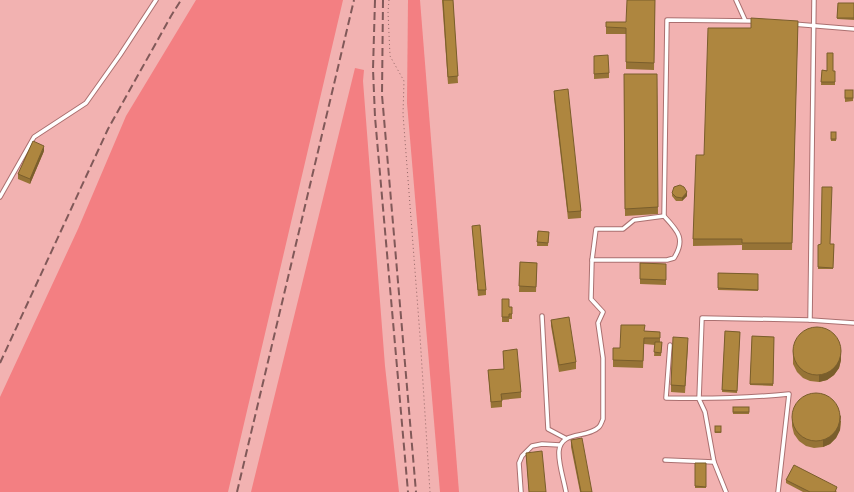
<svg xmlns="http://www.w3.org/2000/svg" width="854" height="492" viewBox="0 0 854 492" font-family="Ubuntu,sans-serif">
<rect width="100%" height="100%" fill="#f2b2b1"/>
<g fill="#f37f82">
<polygon points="196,0 343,0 228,492 0,492 0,397 78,229 126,116"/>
<polygon points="408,0 420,0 459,492 440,492 407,103"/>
<polygon points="355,68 364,70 363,81 385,366 399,492 251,492"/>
</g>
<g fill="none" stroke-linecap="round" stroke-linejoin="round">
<defs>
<g id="lane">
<polyline points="736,0 745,20"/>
<polyline points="793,24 854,29"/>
<polyline points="0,197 34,137 86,103 120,55 156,0"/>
<path d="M 592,260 L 667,260 L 674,258 C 686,239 678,231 664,216 L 667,20 L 755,21"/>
<polyline points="542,316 548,429 565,438"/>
<polyline points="810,320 814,0"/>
<path d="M 670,345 L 666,398 C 707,399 748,398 789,394 L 778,492"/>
<polyline points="665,460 714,462"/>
<polyline points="521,492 519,463 522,456 532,446 542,444 560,445"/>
<path d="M 566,492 C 564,480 558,463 559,451 C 561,430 587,439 599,427 C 601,425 602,421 603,419 L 603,358 L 598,323 L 603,312 L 591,299 L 592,260 L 596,229 L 623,229 L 634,220 L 664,216"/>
<polyline points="726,492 714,462 705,412 699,399 702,318 810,320 854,323"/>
</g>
</defs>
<use href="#lane" stroke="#ab7070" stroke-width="5.5"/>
<polyline stroke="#916665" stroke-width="1" stroke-dasharray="1 3" stroke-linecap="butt" points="389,0 388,12 390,56 404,81 403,114 420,336 430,492"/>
<use href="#lane" stroke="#fff" stroke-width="3.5"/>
<g stroke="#815959" stroke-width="2" stroke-dasharray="8 4" stroke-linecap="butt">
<polyline points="375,0 373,69 375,117 408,492"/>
<polyline points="383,0 382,95 416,492"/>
<polyline points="0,363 108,129 171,16 181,0"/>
<polyline points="237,492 354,0"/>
</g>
</g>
<g fill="#967336">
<polygon points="442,0 453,0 458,83 448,84"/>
<polygon points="655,0 654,70 626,69 626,34 606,34 606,27 626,22"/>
<polygon points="838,3 854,3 854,20 837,19"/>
<polygon points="798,21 792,250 742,250 742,245 693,246 693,239 704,155 751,28"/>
<polygon points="594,61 609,73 609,78 594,79"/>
<polygon points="822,70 835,71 835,85 821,85"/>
<polygon points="624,74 657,74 658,214 625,216"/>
<polygon points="845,90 853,90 853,101 845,102"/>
<polygon points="554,91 581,211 581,218 568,219 554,98"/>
<rect x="831" y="132" width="5" height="9"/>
<polygon points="44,151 30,184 18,179 18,174"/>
<polygon points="672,193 687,196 682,201 676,201 672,196"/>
<polygon points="472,226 486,290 486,295 478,296"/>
<polygon points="538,231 549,232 548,246 537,246"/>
<polygon points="834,244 833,269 818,269 818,245"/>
<polygon points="520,262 537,263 536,292 519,292"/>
<polygon points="640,263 666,264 666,285 640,284"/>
<polygon points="718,273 758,274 758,291 718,290"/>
<polygon points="502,299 509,307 512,307 512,319 509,319 509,322 502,322"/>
<polygon points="551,320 576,362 576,369 559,372 551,326"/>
<polygon points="645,331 660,332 660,342 662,342 661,356 654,356 655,345 644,344 643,368 613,367 613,348 620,348"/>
<polygon points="725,331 740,332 737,393 722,392"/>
<polygon points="752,336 774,337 773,386 750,385"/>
<polygon points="688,345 685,393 671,392 671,385"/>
<polygon points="793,349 841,360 839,368 834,375 827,380 819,382 810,381 803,378 797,372 793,364"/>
<polygon points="503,351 521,392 521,398 502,400 502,407 491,408 488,370 504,369"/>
<rect x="733" y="407" width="16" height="7"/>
<polygon points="792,419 841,421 840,430 836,438 830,444 823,447 814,448 806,446 799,441 794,434 792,426"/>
<rect x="715" y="426" width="6" height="7"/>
<polygon points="571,440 592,492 580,492 571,447"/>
<polygon points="526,453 546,492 529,492"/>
<rect x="695" y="463" width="11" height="25"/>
<polygon points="786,480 837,491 836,492 803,492 786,483"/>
</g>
<g fill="#7a5e2c">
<polygon points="44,146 44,151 30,184 30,179"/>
<polygon points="687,192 687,196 682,201 682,198"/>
<polygon points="841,353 841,360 839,368 834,375 827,380 819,382 819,375"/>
<polygon points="841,415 840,430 836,438 830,444 823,447 823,440"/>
</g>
<g fill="#ae863f" stroke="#7a5e2c">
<polygon points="443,0 453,0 458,76 448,77"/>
<polygon points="627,0 655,0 654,63 626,62 626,28 606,27 606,22 626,22"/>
<polygon points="838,3 854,3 854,18 837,18"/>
<polygon points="751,18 798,21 792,243 742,243 742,239 693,239 696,155 704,155 708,28 751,28"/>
<polygon points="827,53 833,53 833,71 835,71 835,82 821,82 822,70 827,71"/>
<polygon points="608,55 609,73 594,74 594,56"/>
<polygon points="624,74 657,74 658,207 625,209"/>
<polygon points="568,89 581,211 568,212 554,91"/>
<rect x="845" y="90" width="8" height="8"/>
<rect x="831" y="132" width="5" height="7"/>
<polygon points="33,141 44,146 30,179 18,174"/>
<polygon points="680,185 684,187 687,192 682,198 676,197 672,193 674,187"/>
<polygon points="822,187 832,187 830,244 834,244 833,268 818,267 818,245 821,244"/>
<polygon points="480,225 486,290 478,290 472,226"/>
<polygon points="538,231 549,232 548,243 537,242"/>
<polygon points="520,262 537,263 536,287 519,286"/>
<polygon points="640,263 666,264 666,280 640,279"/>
<polygon points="718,273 758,274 758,290 718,288"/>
<polygon points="502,299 509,299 509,307 512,307 512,314 509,314 509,317 502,317"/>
<polygon points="569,317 576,362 559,365 551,320"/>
<polygon points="621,325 645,325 644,331 660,332 660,338 644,338 643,361 613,360 613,348 620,348"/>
<circle cx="817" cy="351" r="24"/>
<polygon points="725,331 740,332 737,391 722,390"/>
<polygon points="752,336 774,337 773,384 750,384"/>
<polygon points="673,337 688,338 685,386 671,385"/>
<polygon points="655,342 662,342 661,353 654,352"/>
<polygon points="517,349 521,392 501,394 502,401 491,402 488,370 504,369 503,351"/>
<circle cx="816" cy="417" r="24"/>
<rect x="733" y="407" width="16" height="5"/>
<rect x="715" y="426" width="6" height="6"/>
<polygon points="582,438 592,492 581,492 571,440"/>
<polygon points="542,451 546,492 529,492 526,453"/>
<polygon points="695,463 706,463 706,487 695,486"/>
<polygon points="794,465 837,487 835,492 810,492 786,480"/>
</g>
</svg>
